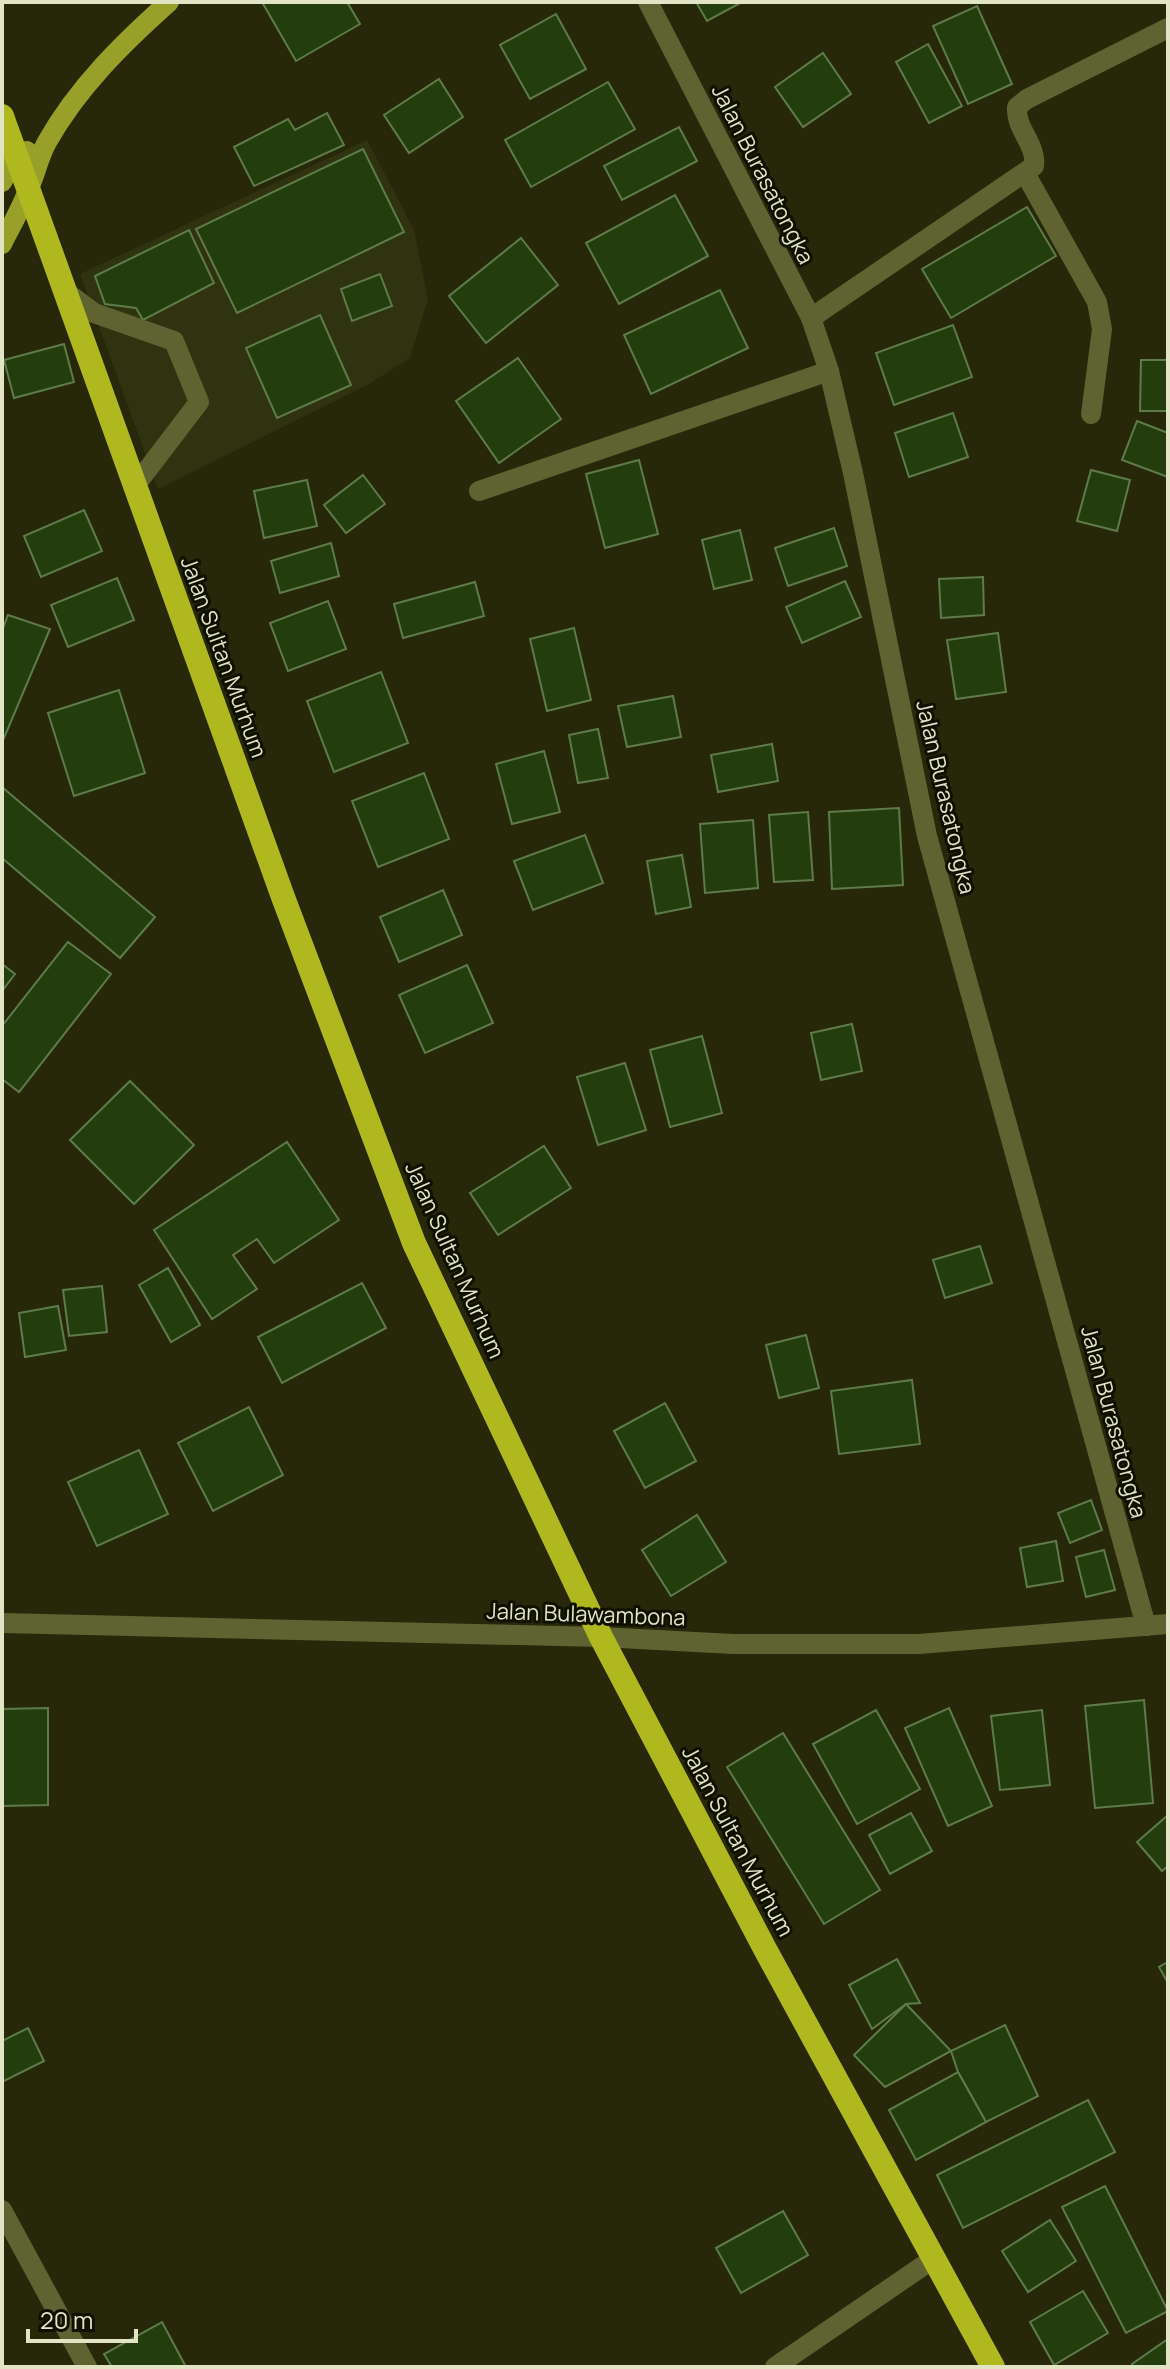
<svg xmlns="http://www.w3.org/2000/svg" width="1170" height="2369" viewBox="0 0 1170 2369" font-family="Manrope,sans-serif">
<rect width="100%" height="100%" fill="#262809"/>
<polygon fill="#30330f" points="367,140 414,230 428,299 410,358 369,384 158,489 80,274"/>
<g fill="#243d0c" stroke="#5e7b49" stroke-width="2">
<polygon points="262,2 347,2 360,24 296,61"/>
<polygon points="696,2 742,2 707,21"/>
<polygon points="977,6 1012,84 968,104 933,26"/>
<polygon points="556,14 586,69 530,99 500,45"/>
<polygon points="928,44 962,106 929,123 896,62"/>
<polygon points="823,53 851,94 803,127 775,87"/>
<polygon points="439,79 463,117 409,153 384,115"/>
<polygon points="608,82 635,129 531,187 505,140"/>
<polygon points="327,113 344,145 254,186 234,147 288,119 295,130"/>
<polygon points="679,127 697,161 622,200 604,166"/>
<polygon points="363,149 404,232 237,313 196,229"/>
<polygon points="675,195 708,256 619,304 586,243"/>
<polygon points="1027,207 1056,256 951,318 922,269"/>
<polygon points="189,230 214,283 143,320 136,308 105,304 95,276"/>
<polygon points="521,238 558,285 486,343 449,296"/>
<polygon points="380,274 392,306 352,321 341,289"/>
<polygon points="720,290 748,348 651,394 624,335"/>
<polygon points="320,315 351,385 277,418 246,348"/>
<polygon points="953,325 972,377 894,405 876,353"/>
<polygon points="64,344 74,382 14,398 4,360"/>
<polygon points="518,358 561,419 499,463 456,401"/>
<polygon points="1141,360 1168,360 1168,411 1140,411"/>
<polygon points="953,413 968,457 909,477 895,433"/>
<polygon points="1137,421 1168,433 1168,477 1122,460"/>
<polygon points="639,460 658,534 605,548 586,474"/>
<polygon points="1091,470 1130,480 1117,531 1077,521"/>
<polygon points="363,475 385,504 346,533 324,505"/>
<polygon points="307,480 317,526 264,538 254,491"/>
<polygon points="84,510 102,551 41,577 24,536"/>
<polygon points="834,528 847,566 788,586 775,548"/>
<polygon points="740,530 752,580 714,589 702,540"/>
<polygon points="331,543 339,576 280,593 271,561"/>
<polygon points="983,577 984,615 941,618 939,579"/>
<polygon points="117,578 134,620 68,647 51,605"/>
<polygon points="845,581 861,617 802,643 786,607"/>
<polygon points="475,582 484,616 403,638 394,604"/>
<polygon points="328,601 346,649 288,671 270,623"/>
<polygon points="8,615 50,629 4,738 2,736 2,631"/>
<polygon points="574,628 591,700 547,711 530,639"/>
<polygon points="998,633 1006,692 956,699 947,640"/>
<polygon points="381,672 408,743 334,772 307,701"/>
<polygon points="119,690 145,773 74,796 48,713"/>
<polygon points="673,696 681,737 627,747 618,706"/>
<polygon points="598,729 608,778 578,783 569,735"/>
<polygon points="772,744 778,781 718,792 711,755"/>
<polygon points="544,751 560,812 512,824 496,764"/>
<polygon points="424,773 449,839 378,867 352,801"/>
<polygon points="2,787 155,917 120,958 2,858"/>
<polygon points="899,808 903,885 832,889 829,812"/>
<polygon points="808,812 813,880 774,882 769,815"/>
<polygon points="753,820 758,888 705,893 700,824"/>
<polygon points="585,835 603,883 533,910 514,861"/>
<polygon points="682,855 691,907 656,914 647,861"/>
<polygon points="443,890 462,935 399,962 380,917"/>
<polygon points="68,942 111,974 19,1092 2,1079 2,1026"/>
<polygon points="2,964 15,974 2,991"/>
<polygon points="467,965 493,1023 425,1053 399,995"/>
<polygon points="852,1024 862,1071 821,1080 811,1033"/>
<polygon points="702,1036 722,1113 670,1127 650,1050"/>
<polygon points="625,1063 646,1130 598,1145 577,1077"/>
<polygon points="130,1081 194,1145 134,1204 70,1140"/>
<polygon points="287,1142 339,1220 274,1263 257,1239 233,1255 257,1289 212,1319 154,1230"/>
<polygon points="544,1146 571,1188 498,1235 470,1193"/>
<polygon points="980,1246 992,1283 945,1298 933,1260"/>
<polygon points="168,1268 200,1325 171,1342 139,1285"/>
<polygon points="362,1283 386,1328 282,1383 258,1337"/>
<polygon points="102,1286 107,1332 69,1336 63,1290"/>
<polygon points="58,1306 66,1350 25,1357 19,1313"/>
<polygon points="806,1335 819,1388 779,1398 766,1345"/>
<polygon points="912,1380 920,1444 839,1454 831,1391"/>
<polygon points="665,1403 696,1461 645,1488 614,1431"/>
<polygon points="249,1407 283,1475 213,1511 178,1443"/>
<polygon points="139,1450 168,1514 97,1546 68,1482"/>
<polygon points="1091,1500 1102,1530 1070,1543 1058,1513"/>
<polygon points="697,1515 726,1562 671,1596 642,1550"/>
<polygon points="1056,1541 1063,1581 1027,1587 1020,1548"/>
<polygon points="1104,1550 1115,1590 1086,1597 1076,1557"/>
<polygon points="1144,1700 1153,1803 1095,1808 1085,1706"/>
<polygon points="48,1708 48,1805 2,1806 2,1709"/>
<polygon points="949,1708 992,1806 948,1826 905,1728"/>
<polygon points="876,1710 920,1789 857,1824 813,1744"/>
<polygon points="1042,1710 1050,1785 1000,1790 991,1716"/>
<polygon points="783,1733 880,1890 824,1924 727,1767"/>
<polygon points="911,1813 932,1851 890,1874 869,1835"/>
<polygon points="1168,1815 1168,1866 1162,1871 1137,1842"/>
<polygon points="897,1959 920,2003 906,2004 872,2029 849,1985"/>
<polygon points="1168,1962 1168,1983 1159,1967"/>
<polygon points="906,2004 951,2051 885,2087 854,2055"/>
<polygon points="1005,2025 1038,2096 986,2122 958,2072 951,2051"/>
<polygon points="28,2028 44,2061 2,2082 2,2041"/>
<polygon points="958,2072 986,2122 916,2160 889,2110"/>
<polygon points="1088,2100 1115,2152 963,2228 937,2175"/>
<polygon points="1105,2186 1168,2311 1126,2333 1062,2207"/>
<polygon points="783,2211 808,2255 741,2293 716,2248"/>
<polygon points="1050,2220 1076,2261 1028,2292 1002,2251"/>
<polygon points="1083,2291 1108,2333 1054,2365 1030,2322"/>
<polygon points="162,2322 186,2367 112,2367 104,2354"/>
<polygon points="1168,2339 1168,2367 1134,2367 1132,2364"/>
</g>
<g fill="none" stroke-linecap="round" stroke-linejoin="round">
<polyline stroke="#5f6331" stroke-width="20" points="65,291 94,313 174,341 199,402 135,486"/>
<g stroke="#5f6331" stroke-width="20">
<polyline points="648,2 811,318 829,371 853,473 927,836 1146,1626"/>
<polyline points="1025,173 1097,302 1102,329 1091,414"/>
<path d="M 811,318 L 1034,166 C 1037,144 1015,129 1017,107 L 1027,99 L 1168,28"/>
<polyline points="479,491 829,371"/>
<polyline points="2,1623 601,1637 733,1644 919,1644 1168,1624"/>
<polyline points="2,2210 87,2367"/>
<polyline points="775,2367 933,2259"/>
</g>
<g stroke="#99a02a" stroke-width="20">
<polyline points="2,182 16,156 27,151"/>
<path d="M 2,244 C 11,226 22,207 29,188 C 36,173 39,156 47,142 C 78,87 123,43 169,2"/>
</g>
<polyline stroke="#b0b81f" stroke-width="24" points="2,116 283,897 414,1243 601,1637 765,1949 993,2367"/>
</g>
<g text-anchor="middle" stroke-width="6" stroke-linejoin="round" paint-order="stroke">
<g font-size="22" fill="#e1e5c6" stroke="#0f1000">
<text transform="translate(763 174) rotate(63)" y="8">Jalan Burasatongka</text>
<text transform="translate(224 657) rotate(70)" y="8">Jalan Sultan Murhum</text>
<text transform="translate(946 797) rotate(77)" y="8">Jalan Burasatongka</text>
<text transform="translate(455 1260) rotate(66)" y="8">Jalan Sultan Murhum</text>
<text transform="translate(1114 1422) rotate(75)" y="8">Jalan Burasatongka</text>
<text transform="translate(586 1614) rotate(2)" y="8">Jalan Bulawambona</text>
<text transform="translate(738 1841) rotate(62)" y="8">Jalan Sultan Murhum</text>
</g>
</g>
<rect width="1170" height="2369" fill="none" stroke="#e1e5c6" stroke-width="8"/>
<path d="M28 2329v12h108v-12" fill="none" stroke="#e1e5c6" stroke-width="4"/>
<text x="40" y="2329" font-size="24" fill="#e1e5c6" stroke="#0f1000" stroke-width="6" paint-order="stroke">20 m</text>
</svg>
